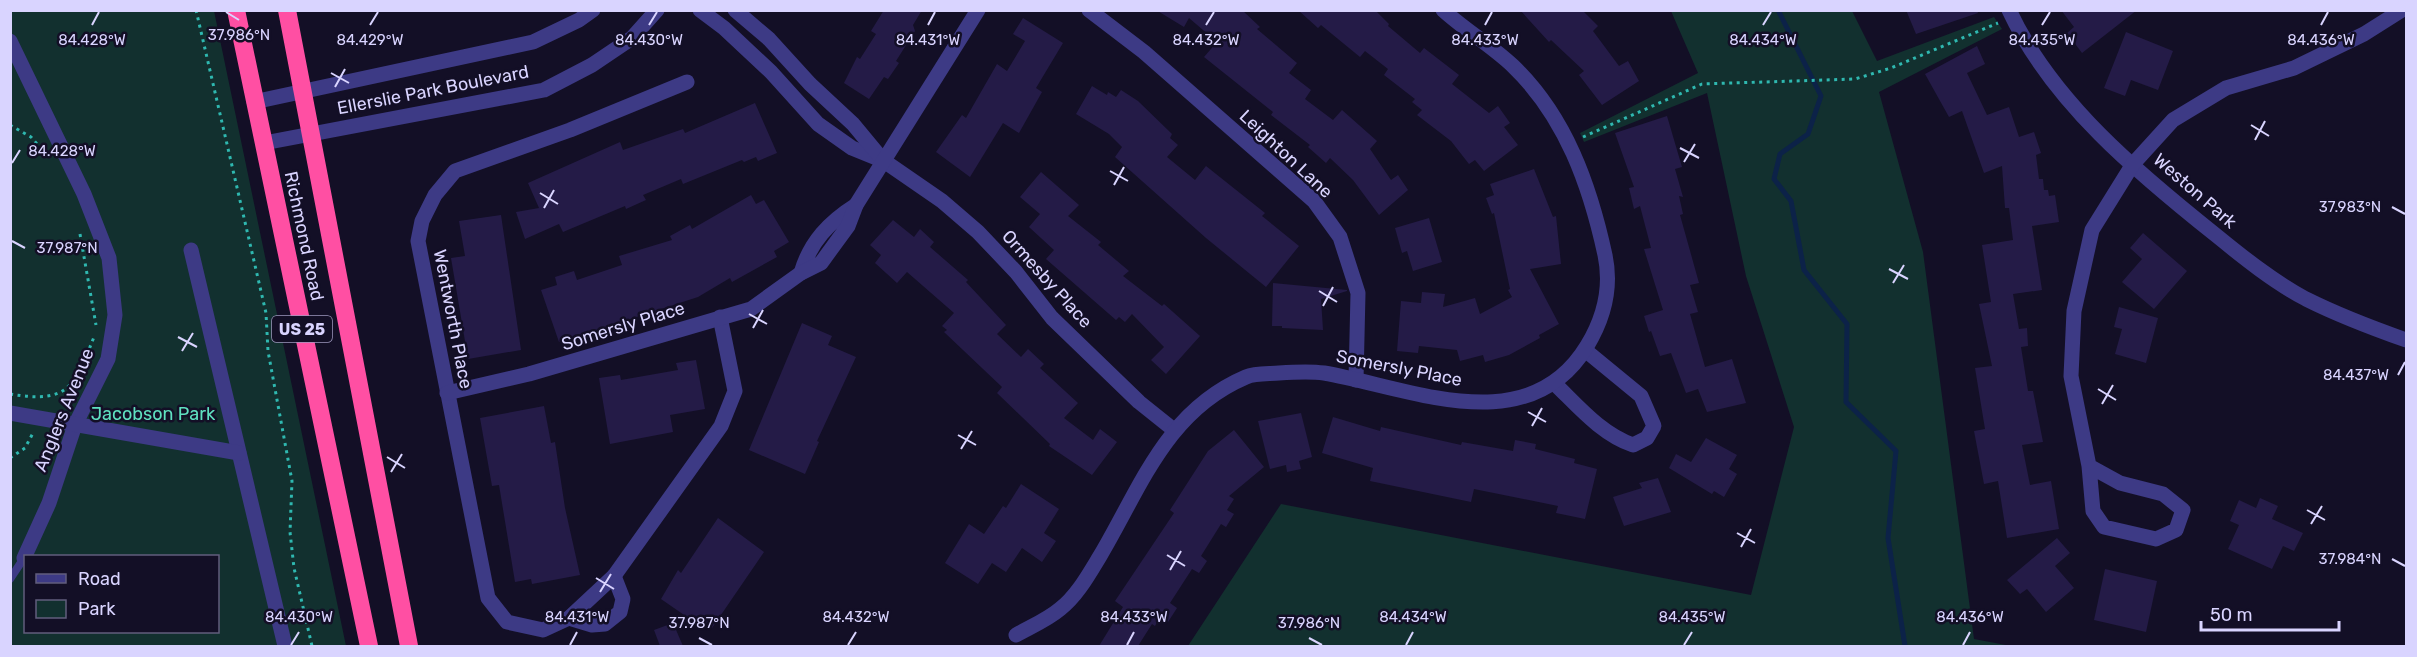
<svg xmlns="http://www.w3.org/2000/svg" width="2417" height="657" viewBox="0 0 2417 657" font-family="Rubik,sans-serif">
<rect width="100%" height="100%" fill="#130f26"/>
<g fill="#12302f" fill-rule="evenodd">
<path d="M 10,11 L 214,11 L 346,646 L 11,646 ZM 26,556 L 218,556 L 218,632 L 26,632 Z"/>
<polygon points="1671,11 1852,11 1877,61 1994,17 2002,29 1879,92 1923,252 1974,639 2011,646 1188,646 1281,504 1751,595 1794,427 1746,276 1707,93 1584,142 1580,133 1698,73"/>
</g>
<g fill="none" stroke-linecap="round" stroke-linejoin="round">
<polyline stroke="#0c2248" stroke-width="5" points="1778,10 1821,96 1808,134 1780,154 1774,179 1791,201 1804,270 1847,324 1846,402 1896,451 1888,538 1905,646"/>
</g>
<g fill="#241b47">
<polygon points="884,10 922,10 913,25 915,31 896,61 899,63 888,79 884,77 869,99 844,83 857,57 860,59 876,34 871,31"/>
<polygon points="1156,10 1242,10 1260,27 1257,29 1297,63 1289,73 1311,90 1305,99 1333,120 1342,110 1377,141 1370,149 1391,180 1398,175 1408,190 1379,215 1353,180 1330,158 1326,163 1308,147 1310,145 1271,115 1273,112 1204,57 1217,42 1189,18 1184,27"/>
<polygon points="1298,10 1375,10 1389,24 1388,26 1420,53 1424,48 1459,75 1452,84 1489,113 1498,106 1510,123 1504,127 1518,145 1484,171 1475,160 1469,164 1451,141 1417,115 1422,110 1412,102 1415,99 1384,75 1388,69 1365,51 1360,57 1321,25 1318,28"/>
<polygon points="1520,10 1582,10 1598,26 1593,31 1619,66 1628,61 1639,81 1602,105 1579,75 1584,71 1551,40 1549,42"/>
<polygon points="1906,10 1977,10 1978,13 1916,34"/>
<polygon points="2061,10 2137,10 2082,53 2067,33 2074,27"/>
<polygon points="1023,18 1063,43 1036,88 1042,92 1019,133 1003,123 970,177 936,152 962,115 966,118 997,64 1007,71 1025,41 1013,34"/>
<polygon points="2126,32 2173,51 2158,90 2131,80 2125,96 2104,88"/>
<polygon points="1977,46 1985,64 1967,73 1987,115 2009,107 2019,137 2034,132 2041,153 2036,155 2039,179 2043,179 2044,190 2048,190 2049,196 2055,195 2059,222 2032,226 2042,290 2013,294 2019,329 2027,328 2028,346 2021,347 2028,391 2033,391 2043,442 2022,445 2030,485 2051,481 2059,529 2007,538 1998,481 1984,484 1974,431 1985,429 1975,368 1992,366 1979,304 1991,302 1982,245 2013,240 2009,208 2005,208 2002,166 1984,173 1962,111 1949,117 1925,74"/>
<polygon points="1092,86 1107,95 1108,92 1116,97 1121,90 1138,101 1172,134 1170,138 1178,145 1167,157 1195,180 1206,166 1265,213 1262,216 1299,246 1266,287 1206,238 1115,157 1122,147 1109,134 1076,114"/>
<polygon points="755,103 777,153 758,161 756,157 744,162 742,160 683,184 681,179 643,195 646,200 626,209 625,206 563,232 559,224 525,239 516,212 539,208 528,183 620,142 623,150 683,129 685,133"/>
<polygon points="1667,116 1682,167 1675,169 1683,197 1679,196 1683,214 1680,215 1699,283 1690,285 1698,312 1690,314 1705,367 1732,359 1746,403 1707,412 1698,389 1686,393 1671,353 1660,356 1651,331 1649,332 1644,316 1663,310 1644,249 1651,248 1640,206 1634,209 1629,188 1634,187 1615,133"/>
<polygon points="1534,169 1553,217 1556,216 1561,264 1530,269 1559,324 1539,335 1540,338 1509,355 1485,362 1483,355 1460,361 1457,350 1419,346 1418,353 1397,351 1401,301 1421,303 1422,292 1445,294 1443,307 1475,298 1480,314 1512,297 1508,290 1510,289 1494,213 1492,214 1486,198 1494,195 1490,184"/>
<polygon points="1041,172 1079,205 1068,216 1101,242 1098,245 1129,271 1123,276 1162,306 1164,304 1200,336 1166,374 1151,360 1164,347 1132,314 1125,322 1119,317 1116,320 1046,259 1054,250 1029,227 1040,214 1020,197"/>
<polygon points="751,195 756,204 764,200 789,242 774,251 777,257 732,282 730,278 698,297 559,342 541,290 557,285 555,277 574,271 577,280 622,265 619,256 672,240 670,236 690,225 692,229"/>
<polygon points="501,215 521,350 468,359 451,258 465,256 459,221"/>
<polygon points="1429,218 1442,262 1413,271 1407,251 1402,253 1395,228"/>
<polygon points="893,220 914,237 920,229 934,242 930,247 968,280 966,282 1006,325 997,334 1021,357 1028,349 1044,364 1040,368 1078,403 1064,418 1093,440 1100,429 1117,442 1092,475 1049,446 1050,444 997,393 1002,387 944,332 947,330 942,326 954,313 907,272 897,283 875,263 881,255 870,245"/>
<polygon points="2143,233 2187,271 2154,309 2122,282 2142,259 2130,248"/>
<polygon points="1273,283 1347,290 1347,291 1321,299 1323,330 1282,328 1282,326 1272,326"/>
<polygon points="2119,307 2158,318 2146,363 2115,354 2122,329 2114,327"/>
<polygon points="802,323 832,336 828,345 856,357 817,441 819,442 805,474 749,450"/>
<polygon points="696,360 705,409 670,415 673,432 610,444 599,378 620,375 621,380 678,370 676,363"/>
<polygon points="544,406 551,443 555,442 565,508 580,575 532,584 531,579 515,582 499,485 492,486 480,418"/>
<polygon points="1301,413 1312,457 1299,461 1301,469 1287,472 1286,465 1270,469 1258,421"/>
<polygon points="1333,417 1380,431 1381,427 1461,445 1462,442 1513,451 1515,440 1536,444 1535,449 1575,459 1574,463 1597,469 1585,519 1556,513 1558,506 1474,489 1471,502 1370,481 1373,468 1322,453"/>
<polygon points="1234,430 1264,467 1229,496 1234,499 1227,510 1234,514 1226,527 1221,524 1201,556 1207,561 1199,573 1192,569 1170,603 1177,608 1168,622 1160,616 1155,626 1152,624 1138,646 1099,646 1123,607 1115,601 1174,513 1170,510 1208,451"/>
<polygon points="1706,438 1737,455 1729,469 1737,474 1724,497 1714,491 1712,494 1669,468 1676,454 1691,462"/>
<polygon points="1658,478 1671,512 1624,526 1613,497 1642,488 1639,483"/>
<polygon points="1021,484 1059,509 1044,533 1056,541 1042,562 1022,548 1006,572 992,563 978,584 945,563 969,524 984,534 1003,506 1006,508"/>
<polygon points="2260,498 2278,506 2272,519 2303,533 2294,551 2283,546 2272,569 2228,549 2239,525 2230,521 2239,500 2256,508"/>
<polygon points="718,518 764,552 712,628 702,621 700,626 661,599 678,570 681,573"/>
<polygon points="2057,538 2070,553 2055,566 2074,588 2046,612 2027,589 2020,594 2007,580"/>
<polygon points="2105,569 2157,581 2146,632 2094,620"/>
<polygon points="673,623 683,646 660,646 654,630"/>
</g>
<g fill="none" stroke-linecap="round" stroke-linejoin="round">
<g stroke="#2fb8b0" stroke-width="3" stroke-dasharray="3 4.5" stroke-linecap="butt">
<polyline points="196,10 266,313 268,351 292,481 290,532 294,568 312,646"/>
<polyline points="10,125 31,137 45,153"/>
<polyline points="1583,137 1702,84 1855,79 1891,68 1998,23"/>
<polyline points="80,234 96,325"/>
<path d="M 10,394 C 69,404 74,387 94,337"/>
<polyline points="10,458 25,448 33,433"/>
</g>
<polyline stroke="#3d3a85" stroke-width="8" points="10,579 24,558"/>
<g stroke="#3d3a85" stroke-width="15">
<polyline points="700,10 724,28 771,72 818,124 852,148 884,161 942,201 978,232 1016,272 1052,318 1139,402 1174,430"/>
<polyline points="735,10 769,39 810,84 853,124 882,159"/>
<polyline points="1089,10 1144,52 1314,201 1340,237 1358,293 1356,380"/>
<path d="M 2009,10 C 2052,102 2139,174 2217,236 C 2244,258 2274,282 2306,299 C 2338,315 2372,328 2406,340"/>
<polyline points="10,41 84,194 109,258 115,315 108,359 75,425 49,503 24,558"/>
<polyline points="687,82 570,130 455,171 435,195 422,221 418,241 488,598 507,622 543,630 569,618 614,576 721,426 735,391 720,317"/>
<polyline points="254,102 533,42 579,20 593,10"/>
<polyline points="264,143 544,90 592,65 632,38 657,10"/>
<polyline points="191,250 285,646"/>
<path d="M 801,273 C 810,242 829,222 856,205"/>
<path d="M 1554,383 C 1578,406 1601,434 1633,445 L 1647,438 L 1654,426 L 1641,396 L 1585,350"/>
<polyline points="447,393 529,374 751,309 801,273 821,263 848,226 856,205 978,10"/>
<polyline points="10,413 239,453"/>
<polyline points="2089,466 2120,483 2163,494 2183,510 2176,530 2156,539 2104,527 2093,511 2089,466 2071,376 2074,311 2092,230 2133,164 2173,120 2226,88 2294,68 2364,34 2402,10"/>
<polyline points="569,618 592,625 605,624 620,612 623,599 614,576"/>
<path d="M 1016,635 C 1030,627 1047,620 1060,609 C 1077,596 1089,574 1100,556 C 1141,487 1166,411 1246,377 C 1255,373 1269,374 1279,373 C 1293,372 1310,371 1324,373 C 1411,388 1528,443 1587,346 C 1604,318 1612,288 1605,255 C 1590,186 1566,117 1513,66 C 1492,46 1465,30 1443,10"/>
</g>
<g stroke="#ff4fa3" stroke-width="18">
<polyline points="236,10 369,646"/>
<polyline points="287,10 409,646"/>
</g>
</g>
<path fill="none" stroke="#d9d4ff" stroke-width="2" d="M 226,12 L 239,20M 92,25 L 99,12M 370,25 L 378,12M 649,25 L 657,12M 928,25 L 935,12M 1206,25 L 1214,12M 1485,25 L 1492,12M 1763,25 L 1771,12M 2042,25 L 2050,12M 2321,25 L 2328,12M 331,73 L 349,83M 335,87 L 345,69M 2251,125 L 2269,136M 2255,140 L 2265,121M 1680,148 L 1699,158M 1684,162 L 1695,144M 12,163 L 20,150M 1110,171 L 1128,181M 1114,185 L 1124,167M 540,193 L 558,204M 2392,207 L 2405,214M 544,208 L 554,190M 12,241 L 25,248M 1889,269 L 1908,279M 1893,283 L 1904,265M 1319,291 L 1337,302M 1323,306 L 1333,287M 749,314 L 767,324M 753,328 L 763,310M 178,337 L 197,347M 182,351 L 193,333M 2398,375 L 2405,362M 2098,389 L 2116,400M 2102,404 L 2113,385M 1528,412 L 1546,422M 1532,426 L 1542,408M 958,435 L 976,445M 961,449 L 972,431M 387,457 L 405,468M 391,472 L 402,454M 2307,510 L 2325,520M 2311,524 L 2322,506M 1737,533 L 1755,543M 1741,547 L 1751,529M 1167,555 L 1185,566M 2392,559 L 2405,566M 1170,570 L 1181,551M 596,578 L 614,589M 600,592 L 611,574M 699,638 L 712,645M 1309,638 L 1322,645M 291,645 L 299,632M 570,645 L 577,632M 848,645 L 856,632M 1127,645 L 1134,632M 1406,645 L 1413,632M 1684,645 L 1692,632M 1963,645 L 1970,632"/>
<g text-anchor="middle" stroke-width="5" stroke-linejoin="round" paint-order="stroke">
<rect fill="#130f26" stroke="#9e99be" stroke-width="1.5" x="272" y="316" width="60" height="26" rx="4.5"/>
<g font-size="16" font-weight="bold" fill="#d9d4ff">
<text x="302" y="335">US 25</text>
</g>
<g font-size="18" fill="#d9d4ff" stroke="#130f26">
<text transform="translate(433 90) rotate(-11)" y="6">Ellerslie Park Boulevard</text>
<text transform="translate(1286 154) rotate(43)" y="6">Leighton Lane</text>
<text transform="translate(2195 191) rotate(41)" y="6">Weston Park</text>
<text transform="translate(304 236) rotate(78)" y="6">Richmond Road</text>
<text transform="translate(1047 279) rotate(48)" y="6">Ormesby Place</text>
<text transform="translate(453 319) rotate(79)" y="6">Wentworth Place</text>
<text transform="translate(623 326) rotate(-17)" y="6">Somersly Place</text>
<text transform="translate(1399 368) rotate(11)" y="6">Somersly Place</text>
<text transform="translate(64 410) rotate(-68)" y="6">Anglers Avenue</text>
</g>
<g font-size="18" fill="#5fe0c0" stroke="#130f26">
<text x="153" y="420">Jacobson Park</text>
</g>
</g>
<g font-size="15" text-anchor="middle" fill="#d9d4ff" stroke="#130f26" stroke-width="5" stroke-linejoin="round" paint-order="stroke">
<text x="239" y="40">37.986°N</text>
<text x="92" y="45">84.428°W</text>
<text x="370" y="45">84.429°W</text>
<text x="649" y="45">84.430°W</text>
<text x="928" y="45">84.431°W</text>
<text x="1206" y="45">84.432°W</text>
<text x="1485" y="45">84.433°W</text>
<text x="1763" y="45">84.434°W</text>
<text x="2042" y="45">84.435°W</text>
<text x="2321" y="45">84.436°W</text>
<text x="62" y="156">84.428°W</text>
<text x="2350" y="212">37.983°N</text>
<text x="67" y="253">37.987°N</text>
<text x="2356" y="380">84.437°W</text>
<text x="2350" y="564">37.984°N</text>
<text x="299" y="622">84.430°W</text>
<text x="577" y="622">84.431°W</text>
<text x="856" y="622">84.432°W</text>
<text x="1134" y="622">84.433°W</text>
<text x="1413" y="622">84.434°W</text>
<text x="1692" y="622">84.435°W</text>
<text x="1970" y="622">84.436°W</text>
<text x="699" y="628">37.987°N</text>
<text x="1309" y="628">37.986°N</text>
</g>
<rect width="2417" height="657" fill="none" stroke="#d9d4ff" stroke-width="24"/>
<rect x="24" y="555" width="195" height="78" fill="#130f26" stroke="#625e7d" stroke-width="1.5"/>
<rect x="36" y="574" width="30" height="9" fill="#3d3a85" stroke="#625e7d" stroke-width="1.5"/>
<text x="78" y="585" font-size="18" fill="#d9d4ff">Road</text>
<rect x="36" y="600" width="30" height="18" fill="#12302f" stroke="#625e7d" stroke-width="1.5"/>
<text x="78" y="615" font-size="18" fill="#d9d4ff">Park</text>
<path d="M2201 621v9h138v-9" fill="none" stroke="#d9d4ff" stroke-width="3"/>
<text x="2210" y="621" font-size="18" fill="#d9d4ff" stroke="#130f26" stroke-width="4.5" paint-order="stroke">50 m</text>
</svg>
